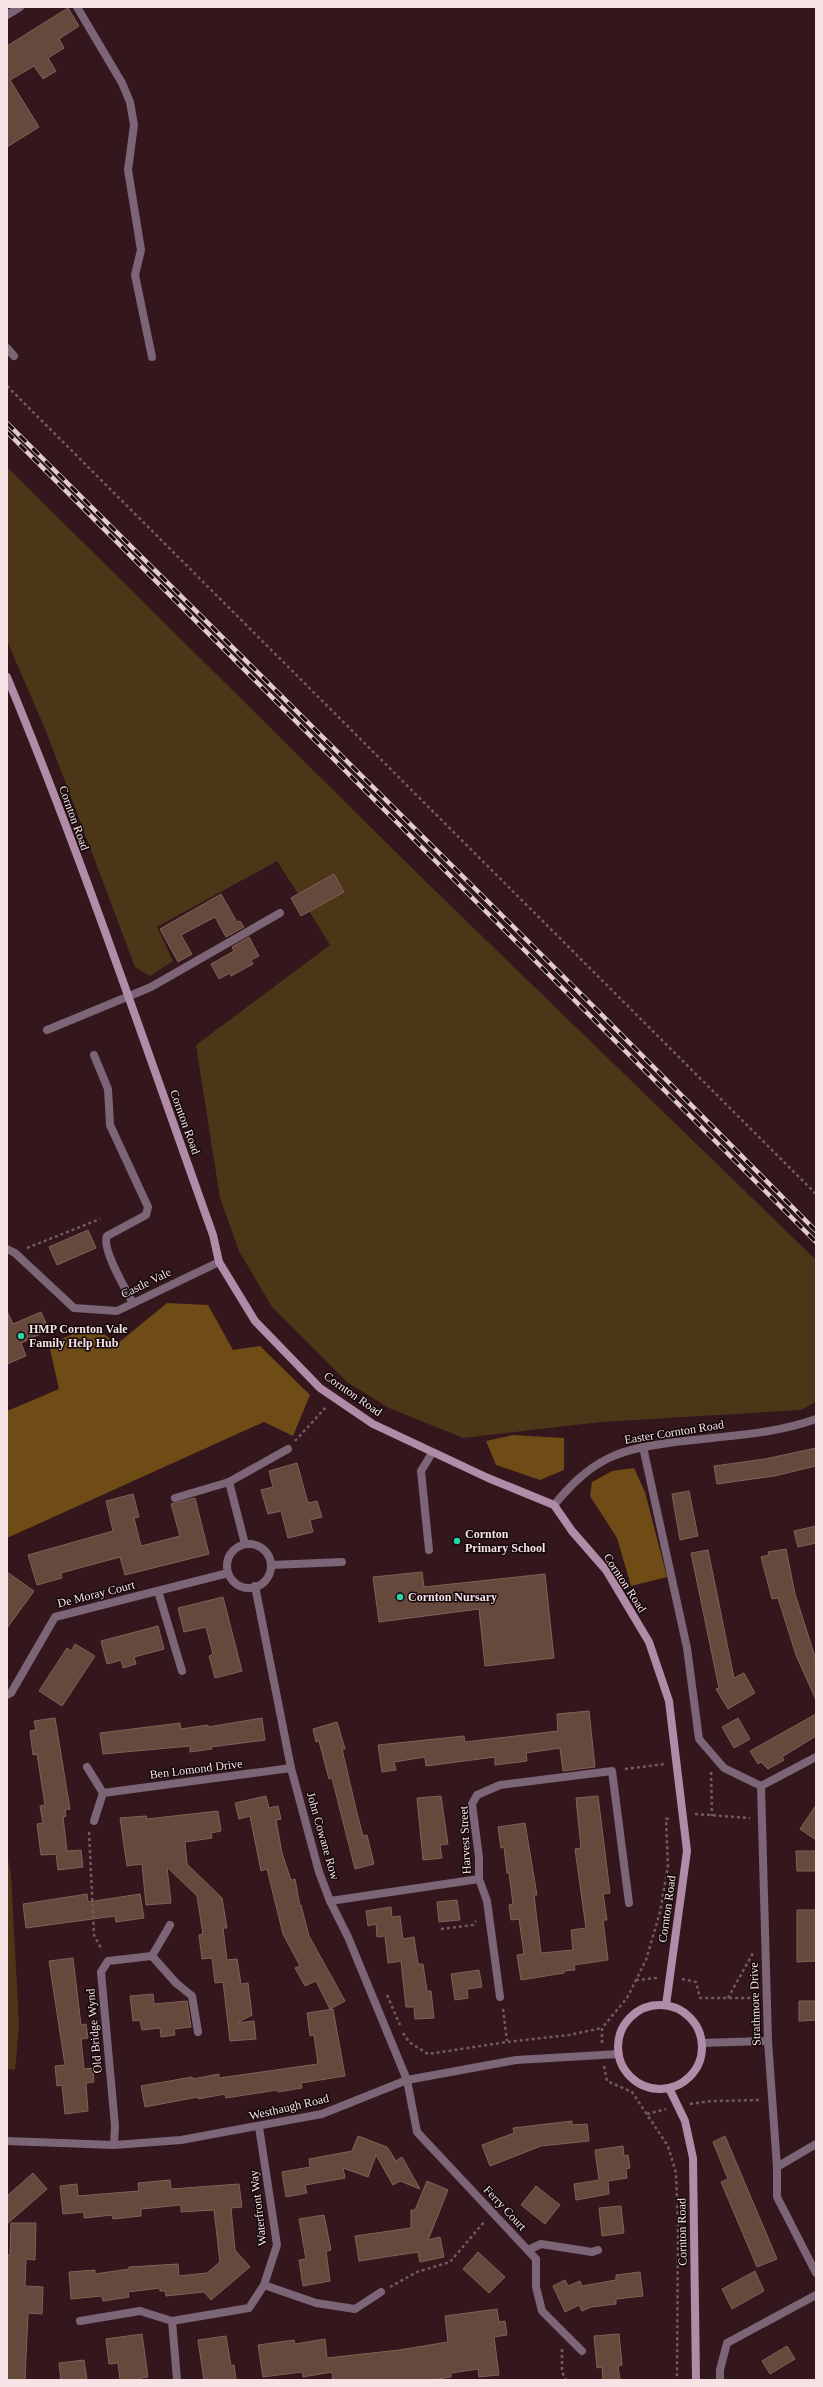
<svg xmlns="http://www.w3.org/2000/svg" width="823" height="2387" viewBox="0 0 823 2387" font-family="Georgia,serif">
<rect width="100%" height="100%" fill="#33171d"/>
<g fill="#4c3618">
<polygon points="7,467 419,875 816,1260 816,1402 801,1410 601,1422 463,1438 389,1408 347,1382 272,1307 239,1251 220,1198 196,1045 330,945 309,911 344,892 334,874 298,894 277,861 157,927 173,961 150,976 135,967 46,731 7,641"/>
<polygon points="7,1855 11,1875 19,2025 15,2070 7,2069"/>
</g>
<g fill="#6f4b15">
<polygon points="167,1303 208,1305 233,1350 260,1346 310,1395 293,1436 264,1422 7,1538 7,1411 59,1389 49,1345 92,1325 117,1344"/>
<polygon points="513,1435 564,1438 564,1470 540,1480 496,1465 486,1441"/>
<polygon points="634,1468 645,1492 667,1577 631,1586 617,1538 590,1496 592,1482 612,1471"/>
</g>
<g fill="#66483d" stroke="#826156">
<polygon points="68,8 79,26 59,39 64,48 48,58 56,71 43,79 34,66 10,80 39,127 7,147 7,46"/>
<polygon points="334,874 344,892 301,916 291,898"/>
<polygon points="221,894 237,922 240,921 244,927 226,937 215,917 181,935 192,954 178,962 160,929"/>
<polygon points="249,937 259,956 251,960 253,964 231,976 230,973 219,979 211,964 234,951 232,947"/>
<polygon points="88,1230 96,1248 57,1265 49,1247"/>
<polygon points="7,1311 13,1324 41,1312 49,1330 21,1343 26,1356 7,1364"/>
<polygon points="816,1448 816,1466 774,1476 717,1484 714,1466 765,1459"/>
<polygon points="297,1463 308,1503 317,1501 322,1517 310,1520 313,1532 288,1538 281,1511 268,1514 261,1490 273,1487 269,1471"/>
<polygon points="689,1491 698,1536 680,1540 672,1494"/>
<polygon points="133,1494 139,1517 134,1518 141,1546 180,1536 171,1504 195,1498 209,1554 125,1575 120,1557 61,1573 62,1578 37,1585 28,1555 113,1531 106,1501"/>
<polygon points="816,1526 816,1543 798,1547 794,1531"/>
<polygon points="786,1549 795,1594 816,1660 816,1700 796,1655 778,1598 772,1599 761,1557 769,1555 768,1552"/>
<polygon points="708,1550 734,1678 744,1673 755,1693 728,1709 716,1689 719,1688 691,1553"/>
<polygon points="7,1572 34,1591 7,1628"/>
<polygon points="422,1572 424,1587 545,1574 554,1658 485,1666 479,1609 379,1622 373,1577"/>
<polygon points="223,1597 242,1671 215,1678 209,1656 213,1654 206,1627 184,1632 178,1608"/>
<polygon points="158,1626 164,1649 134,1657 136,1664 123,1668 121,1660 107,1664 101,1641"/>
<polygon points="75,1644 95,1656 62,1706 39,1691 67,1648 71,1651"/>
<polygon points="589,1711 595,1767 563,1771 560,1748 526,1753 527,1761 495,1765 495,1757 426,1766 425,1757 394,1762 396,1770 382,1772 378,1745 464,1736 465,1742 558,1731 557,1714"/>
<polygon points="816,1714 816,1736 782,1757 784,1760 768,1769 761,1762 758,1764 750,1751"/>
<polygon points="55,1718 70,1809 65,1810 66,1816 63,1817 67,1851 81,1850 83,1867 58,1870 56,1854 41,1855 37,1824 43,1823 40,1806 45,1805 37,1754 33,1755 30,1731 36,1730 34,1721"/>
<polygon points="262,1718 265,1740 211,1747 212,1749 190,1752 190,1746 103,1754 100,1733 180,1723 181,1729 208,1725 208,1727"/>
<polygon points="738,1718 750,1739 734,1748 722,1727"/>
<polygon points="337,1722 345,1749 342,1749 357,1813 363,1836 367,1835 374,1864 355,1869 332,1778 329,1779 319,1741 316,1742 313,1729"/>
<polygon points="266,1796 269,1808 278,1806 281,1819 276,1820 282,1853 291,1880 295,1879 300,1906 301,1905 309,1936 345,2001 330,2009 316,1981 305,1986 295,1968 300,1966 283,1934 267,1869 261,1871 250,1816 239,1819 235,1803"/>
<polygon points="441,1796 448,1844 440,1845 442,1858 423,1860 417,1798"/>
<polygon points="598,1796 610,1893 603,1894 607,1920 603,1920 608,1960 574,1965 575,1970 564,1971 564,1973 521,1980 517,1955 524,1954 519,1919 511,1920 509,1905 513,1904 509,1873 507,1873 504,1847 501,1848 498,1827 525,1823 537,1895 534,1895 541,1953 573,1950 571,1930 586,1928 575,1849 581,1848 576,1798"/>
<polygon points="816,1805 816,1840 800,1829"/>
<polygon points="218,1811 221,1831 211,1833 212,1838 185,1842 187,1864 222,1898 227,1928 223,1928 227,1960 237,1959 241,1984 248,1983 252,2015 237,2023 254,2021 256,2039 230,2041 223,1982 215,1983 212,1958 202,1959 199,1935 203,1934 197,1896 167,1867 171,1903 146,1905 142,1864 127,1866 120,1818 146,1816 147,1819"/>
<polygon points="796,1851 816,1851 816,1871 797,1871"/>
<polygon points="87,1894 88,1902 140,1894 144,1918 116,1922 115,1916 26,1928 23,1904"/>
<polygon points="457,1900 460,1920 439,1922 437,1902"/>
<polygon points="391,1907 392,1917 400,1916 403,1939 414,1937 418,1964 423,1964 427,1991 431,1991 434,2018 415,2019 414,2007 406,2007 401,1961 388,1963 385,1936 377,1937 376,1924 368,1926 366,1911"/>
<polygon points="797,1910 816,1910 816,1961 797,1962"/>
<polygon points="73,1958 81,2025 86,2024 88,2038 81,2039 84,2069 93,2068 94,2082 86,2083 88,2111 65,2114 62,2085 57,2086 55,2066 65,2065 49,1961"/>
<polygon points="479,1970 482,1987 467,1989 468,1998 455,2000 451,1974"/>
<polygon points="153,1994 154,2004 187,2001 191,2027 174,2029 175,2035 161,2037 160,2028 142,2030 140,2020 133,2021 130,1996"/>
<polygon points="799,2001 816,2001 816,2020 799,2021"/>
<polygon points="333,2009 345,2076 301,2083 302,2088 278,2092 277,2090 226,2098 225,2094 198,2099 198,2097 145,2107 141,2086 192,2077 193,2079 219,2074 219,2078 318,2064 314,2035 310,2036 307,2013"/>
<polygon points="572,2121 572,2125 587,2124 589,2141 541,2146 490,2166 482,2145 514,2133 513,2128"/>
<polygon points="358,2136 387,2147 396,2161 402,2157 420,2189 400,2181 393,2185 376,2155 368,2177 343,2168 345,2178 305,2185 307,2193 286,2197 282,2172 310,2167 309,2159 352,2151"/>
<polygon points="725,2136 777,2259 757,2267 721,2182 728,2179 713,2142"/>
<polygon points="623,2146 624,2156 628,2155 630,2168 626,2169 627,2178 608,2181 609,2194 576,2200 574,2184 599,2180 595,2150"/>
<polygon points="33,2173 47,2189 7,2224 7,2196"/>
<polygon points="170,2180 171,2189 239,2184 242,2207 231,2208 235,2250 250,2267 211,2300 204,2292 166,2296 165,2291 160,2291 160,2288 128,2292 129,2297 103,2301 102,2296 71,2299 69,2272 95,2270 95,2274 129,2269 129,2267 178,2264 179,2276 207,2273 220,2262 214,2210 181,2212 181,2205 141,2209 141,2216 113,2219 112,2215 84,2218 84,2212 63,2214 60,2186 77,2184 78,2196 139,2191 138,2183"/>
<polygon points="427,2181 448,2190 428,2240 440,2237 444,2257 420,2262 418,2252 359,2261 355,2236 411,2228 411,2210 415,2210"/>
<polygon points="536,2186 560,2205 545,2224 521,2205"/>
<polygon points="621,2206 624,2233 602,2236 599,2208"/>
<polygon points="324,2215 331,2250 326,2251 330,2281 303,2286 299,2260 306,2259 299,2219"/>
<polygon points="11,2223 36,2223 35,2260 26,2259 25,2286 43,2287 42,2314 28,2313 25,2380 7,2380 7,2255 10,2255"/>
<polygon points="478,2252 505,2277 489,2293 463,2269"/>
<polygon points="755,2271 764,2291 732,2309 722,2289"/>
<polygon points="640,2272 643,2296 616,2299 616,2304 591,2307 582,2311 579,2305 565,2312 553,2286 565,2280 568,2286 580,2281 582,2286 616,2280 616,2275"/>
<polygon points="497,2309 499,2322 505,2321 507,2335 494,2337 499,2375 479,2377 478,2369 451,2373 451,2377 431,2380 333,2380 332,2372 303,2377 302,2372 263,2377 258,2345 294,2340 295,2344 325,2339 327,2358 399,2350 448,2342 445,2316"/>
<polygon points="142,2334 148,2377 141,2378 141,2380 120,2380 118,2363 109,2364 106,2339"/>
<polygon points="619,2334 622,2365 618,2366 620,2380 603,2380 602,2367 597,2368 594,2336"/>
<polygon points="226,2336 231,2366 234,2365 236,2380 204,2380 198,2340"/>
<polygon points="787,2346 795,2359 770,2374 762,2361"/>
<polygon points="84,2360 87,2380 61,2380 59,2363"/>
</g>
<g fill="none" stroke-linecap="round" stroke-linejoin="round">
<g stroke="#735a5f" stroke-width="2.5" stroke-dasharray="3 3" stroke-linecap="butt">
<polyline points="7,386 816,1194"/>
<polyline points="27,1248 100,1219"/>
<polyline points="295,1441 327,1406"/>
<polyline points="625,1769 665,1764"/>
<polyline points="711,1772 712,1816"/>
<polyline points="695,1814 750,1818"/>
<polyline points="89,1832 94,1935 102,1950"/>
<polyline points="441,1929 473,1925 476,1921"/>
<polyline points="682,1979 696,1982 700,1998 754,1998"/>
<polyline points="636,1980 657,1978"/>
<polyline points="387,1995 400,2025"/>
<polyline points="728,1998 753,1953"/>
<polyline points="503,2009 507,2041"/>
<polyline points="403,2033 409,2042 428,2054 507,2042 569,2035 602,2028"/>
<polyline points="602,2043 602,2028 627,1998 646,1960 660,1912 668,1866 666,1819 671,1818"/>
<polyline points="604,2066 607,2081 632,2092 668,2146 676,2173 678,2227 677,2380"/>
<polyline points="690,2104 711,2101 761,2100"/>
<polyline points="647,2114 666,2109"/>
<polyline points="390,2287 417,2272 450,2262 484,2222"/>
<polyline points="562,2349 562,2372 566,2380"/>
</g>
<g stroke="#7b6576" stroke-width="8">
<polyline points="77,7 122,83 130,102 134,125 128,170 141,250 135,275 152,357"/>
<polyline points="7,348 14,356"/>
<polyline points="47,1030 151,987 280,913"/>
<path d="M 94,1055 L 108,1089 L 110,1125 L 148,1207 L 146,1215 L 107,1236 C 101,1248 126,1290 133,1303"/>
<polyline points="429,1550 421,1471 432,1453"/>
<polyline points="176,1983 192,1996 198,2032"/>
<polyline points="528,2250 541,2244 592,2252 598,2250"/>
<polyline points="80,2321 140,2311"/>
</g>
<g stroke="#7b6576" stroke-width="8">
<polyline points="7,15 20,7"/>
<polyline points="7,1249 15,1253 74,1308 117,1311 219,1262"/>
<polyline points="643,1447 687,1648 699,1739 724,1768 761,1786"/>
<polyline points="229,1482 245,1544"/>
<polyline points="175,1498 229,1482 288,1449"/>
<path d="M 554,1505 C 570,1486 586,1469 609,1458 C 628,1449 648,1446 668,1443 C 717,1436 769,1436 816,1419"/>
<circle cx="249" cy="1566" r="22"/>
<polyline points="271,1565 342,1562"/>
<polyline points="255,1586 291,1768 319,1872 330,1901 348,1937 407,2080 417,2132 536,2259 536,2287 542,2311 582,2351"/>
<polyline points="158,1591 182,1671"/>
<polyline points="7,1695 11,1693 55,1617 228,1573"/>
<polyline points="816,1757 761,1786 768,2041 777,2167 777,2197 816,2273"/>
<polyline points="87,1767 103,1793 94,1821"/>
<polyline points="103,1793 291,1768"/>
<polyline points="330,1901 479,1879"/>
<polyline points="152,1956 170,1925"/>
<polyline points="500,1997 487,1901 479,1879 479,1857 472,1804 477,1795 500,1785 612,1771 629,1903"/>
<polyline points="702,2043 768,2041"/>
<polyline points="7,2141 114,2145 181,2140 322,2114 407,2080 516,2060 619,2054"/>
<polyline points="114,2145 115,2126 101,1972 108,1961 152,1956 176,1983"/>
<polyline points="777,2167 816,2144"/>
<polyline points="264,2285 316,2303 355,2309 381,2292"/>
<polyline points="140,2311 172,2321"/>
<polyline points="177,2380 172,2321 249,2308 264,2285 277,2245 259,2127"/>
<polyline points="720,2380 720,2370 727,2343 816,2295"/>
</g>
<g stroke="#b08ca8" stroke-width="8">
<path d="M 7,677 C 83,860 146,1048 213,1235 L 219,1262 L 255,1321 L 320,1388 L 373,1424 L 488,1478 L 554,1505 L 572,1531 L 606,1570 L 649,1642 L 669,1701 L 687,1851 L 666,2005"/>
<circle cx="660" cy="2047" r="42"/>
<polyline points="669,2088 685,2121 693,2158 696,2380"/>
</g>
<defs>
<g id="rail">
<polyline points="7,423 593,1006 816,1231"/>
<polyline points="7,432 816,1242"/>
</g>
</defs>
<use href="#rail" stroke="#e1cbcf" stroke-width="4.5"/>
<use href="#rail" stroke="#120709" stroke-width="3" stroke-dasharray="9" stroke-linecap="butt"/>
</g>
<g fill="#27d5ad" stroke="#120709" stroke-width="1.5">
<circle cx="21" cy="1336" r="4"/>
<circle cx="457" cy="1541" r="4"/>
<circle cx="400" cy="1597" r="4"/>
</g>
<g text-anchor="middle" stroke-width="3" stroke-linejoin="round" paint-order="stroke">
<g font-size="12" fill="#f7e2e6" stroke="#120709">
<text transform="translate(74 818) rotate(70)" y="4">Cornton Road</text>
<text transform="translate(185 1122) rotate(70)" y="4">Cornton Road</text>
<text transform="translate(146 1283) rotate(-26)" y="4">Castle Vale</text>
<text transform="translate(353 1394) rotate(35)" y="4">Cornton Road</text>
<text transform="translate(674 1432) rotate(-9)" y="4">Easter Cornton Road</text>
<text transform="translate(625 1583) rotate(57)" y="4">Cornton Road</text>
<text transform="translate(96 1594) rotate(-14)" y="4">De Moray Court</text>
<text transform="translate(196 1769) rotate(-7)" y="4">Ben Lomond Drive</text>
<text transform="translate(323 1836) rotate(74)" y="4">John Cowane Row</text>
<text transform="translate(465 1840) rotate(-93)" y="4">Harvest Street</text>
<text transform="translate(667 1909) rotate(-82)" y="4">Cornton Road</text>
<text transform="translate(755 2004) rotate(-92)" y="4">Strathmore Drive</text>
<text transform="translate(94 2031) rotate(-95)" y="4">Old Bridge Wynd</text>
<text transform="translate(289 2107) rotate(-13)" y="4">Westhaugh Road</text>
<text transform="translate(258 2208) rotate(-97)" y="4">Waterfront Way</text>
<text transform="translate(505 2208) rotate(47)" y="4">Ferry Court</text>
<text transform="translate(682 2232) rotate(-91)" y="4">Cornton Road</text>
</g>
<g font-size="12" font-weight="bold" fill="#f7e2e6" stroke="#120709" text-anchor="start">
<text x="29" y="1333">HMP Cornton Vale<tspan x="29" dy="14">Family Help Hub</tspan></text>
<text x="465" y="1538">Cornton<tspan x="465" dy="14">Primary School</tspan></text>
<text x="408" y="1601">Cornton Nursary</text>
</g>
</g>
<rect width="823" height="2387" fill="none" stroke="#f7e2e6" stroke-width="16"/>
</svg>
